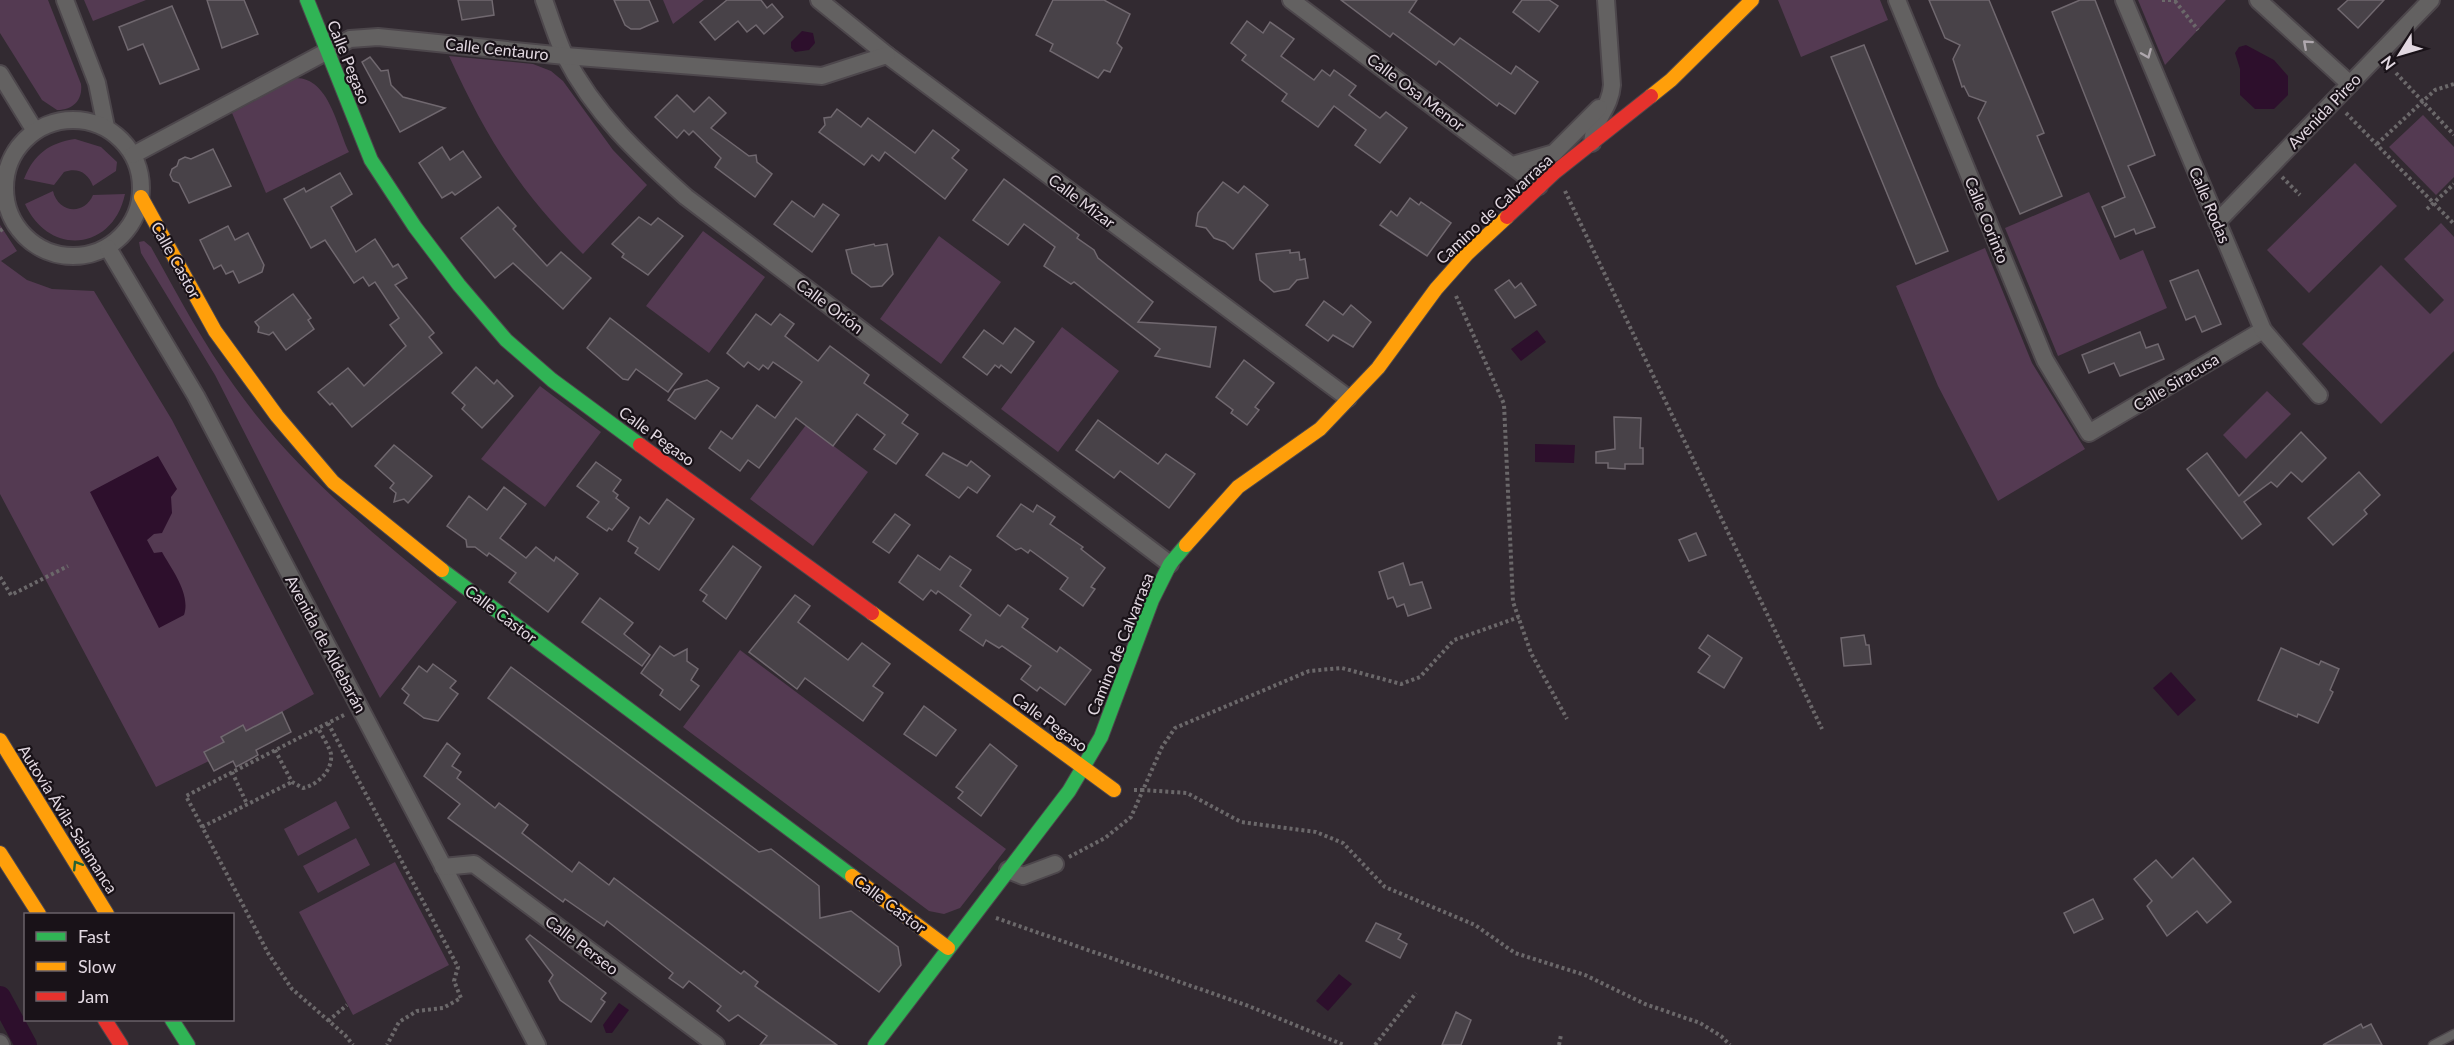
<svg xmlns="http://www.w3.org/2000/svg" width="2454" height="1045" viewBox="0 0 2454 1045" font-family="Lato,sans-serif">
<rect width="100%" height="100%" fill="#322a31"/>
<g fill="#543a52">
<path d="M 0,0 L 48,0 L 81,84 C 83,100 73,110 57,110 L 42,100 L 0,33 Z"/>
<polygon points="84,0 146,0 93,21"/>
<polygon points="663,0 704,0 673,24"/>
<polygon points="1778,0 1880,0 1888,20 1801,57"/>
<polygon points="2138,0 2226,0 2165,65"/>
<path d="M 449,56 L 533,64 L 551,71 L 563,81 L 613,150 L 647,185 L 583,254 C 519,191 486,137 449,56 Z"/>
<path d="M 296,78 C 329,78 337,127 349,152 L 266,193 L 232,113 Z"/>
<polygon points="2423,115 2454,147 2454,177 2436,195 2389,147"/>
<path d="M 75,139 L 101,147 L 117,162 L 116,171 L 93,186 C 88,173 78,167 64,172 L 54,185 L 24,179 C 34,154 49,143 75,139 Z"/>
<polygon points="2355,163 2397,206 2309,293 2267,250"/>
<path d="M 53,191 C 58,213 84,216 93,195 L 125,194 C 113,251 49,257 25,204 Z"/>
<polygon points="2089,192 2120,260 2143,250 2167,308 2058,356 2005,228"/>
<polygon points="2441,223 2454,237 2454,351 2381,424 2302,344 2381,265 2430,314 2444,300 2404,259"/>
<polygon points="0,225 17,251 1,261 27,280 52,289 94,291 172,420 314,694 282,712 291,732 256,750 258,755 236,767 233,762 214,771 209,761 156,787 0,494"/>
<polygon points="703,231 765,277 709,353 646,306"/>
<polygon points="939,236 1001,282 941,364 880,319"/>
<path d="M 144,241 L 151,247 C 177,294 203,343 235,387 C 295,472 377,537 457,602 L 380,698 L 215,375 L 141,253 L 139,242 Z"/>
<polygon points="1985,248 2032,363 2085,449 1998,501 1938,386 1896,286"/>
<polygon points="1062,327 1119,371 1058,452 1001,409"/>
<polygon points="540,386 601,432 545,507 481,459"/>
<polygon points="2267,391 2291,414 2246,459 2223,435"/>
<polygon points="806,425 868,472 813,546 750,499"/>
<polygon points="740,650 1006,849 960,908 944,914 929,911 683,727"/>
<polygon points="336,801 350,828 298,856 284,829"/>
<polygon points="356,838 370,865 318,893 303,866"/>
<polygon points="395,862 449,965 353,1015 299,912"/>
</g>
<g fill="#2d0f2c">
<polygon points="802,31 813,33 815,43 809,50 795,52 791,48 791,42"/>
<polygon points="2246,45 2274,60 2288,76 2288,95 2274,109 2255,109 2240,95 2240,69 2235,53 2239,47"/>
<polygon points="1537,330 1546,342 1521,361 1511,349"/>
<polygon points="1535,444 1575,445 1574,463 1535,462"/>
<path d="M 158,456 L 177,489 L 171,497 L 172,513 L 162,533 L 154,534 L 147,540 L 154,553 L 162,552 C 172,570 191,594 184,615 L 159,628 L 90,492 Z"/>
<polygon points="2171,672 2196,700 2178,716 2153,688"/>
<polygon points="1339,974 1352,984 1328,1011 1316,1001"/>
<polygon points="619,1003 629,1010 612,1033 606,1033 603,1025"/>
</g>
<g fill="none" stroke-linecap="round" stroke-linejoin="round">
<polyline stroke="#2d0f2c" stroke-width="22" points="0,997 26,1045"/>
</g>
<g fill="#484248" stroke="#70686f" stroke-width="1.5">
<polygon points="207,0 244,0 258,34 222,48"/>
<polygon points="458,0 492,0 494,15 462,20"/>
<polygon points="614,0 649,0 658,21 640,29 631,29 625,25"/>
<polygon points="727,0 761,0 767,8 772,4 783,17 764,34 756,25 747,32 738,21 715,40 700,22"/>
<polygon points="1053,0 1104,0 1130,14 1117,43 1122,48 1110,72 1104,70 1098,78 1050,51 1053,44 1036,35"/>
<polygon points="1341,0 1417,0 1409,12 1454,45 1460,38 1511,74 1516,66 1538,82 1515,114 1499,103 1497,106 1439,61 1436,65 1393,33 1390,37"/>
<polygon points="1522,0 1549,0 1558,6 1539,32 1513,12"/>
<polygon points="1929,0 1989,0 2044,133 2037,136 2062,196 2020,214 1978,118 1986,102 1969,96 1964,86 1962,87 1953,59 1960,45 1945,38"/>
<polygon points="2080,0 2095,0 2155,155 2128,166 2155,227 2136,234 2134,229 2115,237 2102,207 2125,197 2052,12"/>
<polygon points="2348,0 2384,0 2358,28 2338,9"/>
<polygon points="172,6 199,69 160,84 143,44 128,50 119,27"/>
<polygon points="1247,21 1263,33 1270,22 1294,39 1281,56 1314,80 1322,70 1330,76 1334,70 1356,86 1349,95 1380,118 1386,112 1407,128 1380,163 1355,145 1366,130 1334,106 1318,127 1282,101 1287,94 1242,60 1246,55 1231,43"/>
<polygon points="1864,45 1948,251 1916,264 1831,57"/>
<polygon points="370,57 381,71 388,70 391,85 403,97 445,108 400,132 362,62"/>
<polygon points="677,95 694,112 709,97 726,113 711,128 749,156 756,155 757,162 772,174 755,197 715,167 721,158 693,131 689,135 684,130 677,138 655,117"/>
<polygon points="837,109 861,127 868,118 915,153 933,130 959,150 952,158 967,170 945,199 885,152 879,161 872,155 864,165 819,132 825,125 824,118 831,117"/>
<polygon points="442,147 450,160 463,151 481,177 455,195 452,192 442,198 419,163"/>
<polygon points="213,149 231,186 189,203 179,183 173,181 170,175 172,169 177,166 179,160 185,157 191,159"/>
<polygon points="340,173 352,194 331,207 356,252 375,239 393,267 398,264 407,278 395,285 434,333 429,337 442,353 352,427 332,403 330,405 318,392 348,368 364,386 406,346 390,325 399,318 375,282 369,286 363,277 354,283 325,240 311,248 284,199 304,188 306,192"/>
<polygon points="1004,179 1079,235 1077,238 1094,250 1098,258 1153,302 1138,322 1216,327 1210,367 1155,356 1160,349 1074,282 1071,284 1044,266 1055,247 1024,224 1008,245 973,220"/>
<polygon points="1223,182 1238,193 1244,186 1268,205 1233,249 1225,242 1214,238 1206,228 1196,226 1198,213"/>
<polygon points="1410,198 1419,205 1421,202 1451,223 1427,256 1380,225 1391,211 1397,216"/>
<polygon points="792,201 814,217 823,204 839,215 812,252 774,224"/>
<polygon points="498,207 516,226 513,229 547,266 561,252 591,278 563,309 513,263 495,278 461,238"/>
<polygon points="639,217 651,225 658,218 683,236 648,275 622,257 624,254 612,244"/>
<polygon points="228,226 235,240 248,233 264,265 262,272 239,283 233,271 226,274 221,265 214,269 200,240"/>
<polygon points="874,244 875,246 887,244 893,274 882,286 871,287 852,273 846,250"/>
<polygon points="1290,250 1290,253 1299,252 1300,260 1305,259 1308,278 1297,280 1289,289 1274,292 1260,280 1256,254"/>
<polygon points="2198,270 2221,324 2202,332 2195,316 2186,320 2170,281"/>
<polygon points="1509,280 1515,288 1521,283 1536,305 1515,318 1495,290"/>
<polygon points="293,294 311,318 308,320 314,329 286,350 273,332 269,335 258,332 259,327 255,322"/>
<polygon points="1324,301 1343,315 1351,305 1371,322 1353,347 1333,335 1328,341 1306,325"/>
<polygon points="756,314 771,325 780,314 794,324 785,336 818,361 830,346 869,375 864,383 908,415 902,423 918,434 896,464 874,449 885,435 857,414 833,446 796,418 759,468 748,460 740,471 709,448 721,431 732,439 757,405 775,418 802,382 773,362 768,369 763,365 759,370 748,362 744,367 727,353"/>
<polygon points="610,318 682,374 668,392 636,369 628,380 623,379 587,348"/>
<polygon points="1015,328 1034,342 1011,373 1001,365 999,368 995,365 987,375 963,357 984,330 1003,344"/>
<polygon points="2140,332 2146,348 2158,344 2164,359 2120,376 2114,363 2089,373 2082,355"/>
<polygon points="1244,360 1274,383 1255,407 1259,410 1247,425 1231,413 1233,410 1216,397"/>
<polygon points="476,367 494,384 497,380 513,396 482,428 462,409 465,405 452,393"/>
<polygon points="707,380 719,388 695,419 668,400 675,390"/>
<polygon points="1614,417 1641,418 1640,448 1643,448 1643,464 1625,464 1625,469 1608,468 1608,463 1596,463 1596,452 1615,449"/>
<polygon points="1098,420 1158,464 1166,454 1195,474 1169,508 1120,471 1114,478 1076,450"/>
<polygon points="2301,432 2326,458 2302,482 2291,472 2277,487 2271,482 2244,502 2261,524 2242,539 2187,469 2207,453 2239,496"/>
<polygon points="394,445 432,476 408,503 404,499 394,502 396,493 390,488 394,483 375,466"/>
<polygon points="943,453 967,466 971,461 990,476 977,493 968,487 959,498 926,475"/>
<polygon points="596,462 621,480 613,491 618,495 616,498 629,508 612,530 609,528 607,531 587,517 599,502 577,486"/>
<polygon points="2359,472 2380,495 2364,510 2367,514 2333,545 2308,518"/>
<polygon points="504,487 526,504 500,538 526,558 536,547 554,561 556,557 578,574 548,612 509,582 516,573 489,553 487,556 475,547 467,547 466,540 447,526 469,496 487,510"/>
<polygon points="667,499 694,519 659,570 635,553 638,548 628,541 640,517 649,524"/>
<polygon points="1021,504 1033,512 1037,505 1055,517 1050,524 1083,547 1081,549 1105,568 1091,587 1095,589 1083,606 1060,589 1068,578 1030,550 1028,553 1021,548 1016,550 997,536"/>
<polygon points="895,514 910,525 889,553 873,542"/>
<polygon points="1696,533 1706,555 1689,561 1679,540"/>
<polygon points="733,546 761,567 726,619 703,601 707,595 700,590"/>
<polygon points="918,555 940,570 950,556 971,570 960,586 1000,616 1008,605 1028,619 1022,627 1057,652 1060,647 1091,670 1065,705 1040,687 1037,691 1021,679 1031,666 1002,646 999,648 986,640 983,646 960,630 971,615 938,591 936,594 931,590 923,600 899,582"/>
<polygon points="1403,563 1410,585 1422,582 1431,608 1408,616 1404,604 1397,607 1393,597 1388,599 1379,572"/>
<polygon points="795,595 810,606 798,622 848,660 862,643 890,664 873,686 883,693 863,721 805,678 797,689 749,652"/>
<polygon points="600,598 633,623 624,634 650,655 642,666 582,622"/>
<polygon points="1708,635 1742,658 1724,688 1698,672 1710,656 1699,648"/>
<polygon points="1864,635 1866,645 1869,645 1871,664 1844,666 1841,638"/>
<polygon points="660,646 674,656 687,649 687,661 698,669 691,680 699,686 680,710 660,695 663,690 641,673"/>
<polygon points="2281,648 2319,665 2321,661 2339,669 2330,690 2333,692 2318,723 2298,714 2297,717 2258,700"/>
<polygon points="433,664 456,681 450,688 458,694 438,721 424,718 404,703 409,695 402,689 419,666 427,672"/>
<polygon points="511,667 759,852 771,849 814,882 819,886 820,918 851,911 898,947 901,965 879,992 488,698"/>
<polygon points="924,706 956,730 936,756 904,734"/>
<polygon points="282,712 291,732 256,750 258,755 236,767 233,761 214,771 204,752 224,742 221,737 243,725 246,731"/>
<polygon points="447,743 460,754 452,766 461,772 457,778 495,808 499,803 528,825 522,833 572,872 579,862 609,885 614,878 741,974 744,971 758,982 755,986 837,1045 760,1045 767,1036 738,1015 729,1021 717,1011 721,1006 689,981 683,988 669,978 673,973 607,921 604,926 565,899 563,902 448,818 460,804 424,776"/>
<polygon points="990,744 1017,766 981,816 958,798 963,792 956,787"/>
<polygon points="2193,858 2231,902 2207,923 2197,911 2167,936 2147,906 2152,901 2134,879 2156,860 2172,878"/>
<polygon points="2093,899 2103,919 2074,933 2064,913"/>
<polygon points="1376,923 1401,934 1398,939 1407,944 1400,958 1366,941"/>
<polygon points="530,935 606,993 601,999 605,1002 591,1022 560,1000 549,981 553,975 526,939"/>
<polygon points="1456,1012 1471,1020 1461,1045 1442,1045"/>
<polygon points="2361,1024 2363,1028 2371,1024 2382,1045 2323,1045"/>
</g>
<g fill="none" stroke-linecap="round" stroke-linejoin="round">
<defs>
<polyline id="lane" points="2433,1045 2454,1034"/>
<g id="street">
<polyline points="65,0 97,83 106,127"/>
<path d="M 544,0 C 551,19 557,39 565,56 C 594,113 639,155 686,197 L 1170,564"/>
<polyline points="819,0 887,55 1348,398"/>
<polyline points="1291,0 1539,186"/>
<polyline points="1897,0 2045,360 2089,433 2263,330"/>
<polyline points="2124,0 2263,330 2319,395"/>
<polyline points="2258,0 2350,84"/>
<polyline points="0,74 35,131"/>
<circle cx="73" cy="188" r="68"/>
<path d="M 1592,143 C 1594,118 1610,109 1612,85 L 1606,0"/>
<polyline points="133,155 350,39 378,37 565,56 822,76 887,55"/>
<polyline points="1513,165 1554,153 1599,108"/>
<polyline points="2217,222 2431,0"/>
<polyline points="108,248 196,396 537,1045"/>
<polyline points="443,867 474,864 716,1045"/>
<polyline points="1008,870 1023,876 1055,864"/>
<polyline points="0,1043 1,1045"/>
</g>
<g id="fast">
<polyline points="307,0 371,160 415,227 459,285 506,340 552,380 640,445"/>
<polyline points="442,570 852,876"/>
<polyline points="172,1020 188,1045"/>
<polyline points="875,1045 1069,791 1101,737 1152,600 1170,564 1186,545"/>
</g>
<g id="slow">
<polyline points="1651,96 1671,80 1752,0"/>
<polyline points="141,197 215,331 277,416 333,482 442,570"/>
<polyline points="1186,545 1238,487 1320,429 1378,368 1436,289 1467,254 1507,217"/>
<polyline points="872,613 1114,790"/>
<polyline points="0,740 107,914"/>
<polyline points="0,853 39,914"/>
<polyline points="852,876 948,948"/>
</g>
<g id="jam">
<polyline points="1507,217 1555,172 1651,96"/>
<polyline points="640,445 872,613"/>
<polyline points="105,1020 121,1045"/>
</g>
</defs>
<use href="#lane" stroke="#4d474c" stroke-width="11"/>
<use href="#street" stroke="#4d474c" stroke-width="20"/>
<use href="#fast" stroke="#4d474c" stroke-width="16"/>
<use href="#slow" stroke="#4d474c" stroke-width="16"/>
<use href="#jam" stroke="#4d474c" stroke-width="16"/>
<g stroke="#6b686a" stroke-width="4" stroke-dasharray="3 3" stroke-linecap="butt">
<polyline points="2162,0 2176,0"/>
<polyline points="2175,1 2198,30"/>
<polyline points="2396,73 2454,135"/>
<polyline points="2346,113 2454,224"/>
<polyline points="2377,144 2435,90 2454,84"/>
<polyline points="2282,177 2300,195"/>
<polyline points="1565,191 1822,729"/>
<polyline points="2427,209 2454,184"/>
<polyline points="0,231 4,228"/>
<polyline points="1456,296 1504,404 1513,602 1531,653 1567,719"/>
<polyline points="0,577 11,595 68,566"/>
<polyline points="344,715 328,723 458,967 454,981 461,998 443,1008 417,1011 399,1022 387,1045"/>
<polyline points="328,723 186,796 268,953 292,989 345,1035 353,1045"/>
<path d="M 275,750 L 292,782 L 303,788 C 317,785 333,771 331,754 C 329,746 322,736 318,728"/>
<polyline points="232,772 247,804"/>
<polyline points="1134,790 1143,790 1162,747 1175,728 1309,671 1342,668 1401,684 1420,677 1454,640 1519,617"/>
<polyline points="202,827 292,782"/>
<polyline points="1069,857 1105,838 1131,817 1143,790 1187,793 1241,822 1316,832 1343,843 1385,887 1475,925 1515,953 1585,975 1645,1004 1700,1023 1721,1036 1730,1045"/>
<polyline points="996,918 1246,1005 1344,1045"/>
<polyline points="328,1021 347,1005"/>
<polyline points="1375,1045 1416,993"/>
<polyline points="1559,1045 1561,1035"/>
</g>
<use href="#lane" stroke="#636161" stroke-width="8"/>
<use href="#street" stroke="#636161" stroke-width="16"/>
<use href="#fast" stroke="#30b455" stroke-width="14"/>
<use href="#slow" stroke="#ff9f0a" stroke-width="14"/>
<use href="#jam" stroke="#e5322d" stroke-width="14"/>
</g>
<defs><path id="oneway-chevron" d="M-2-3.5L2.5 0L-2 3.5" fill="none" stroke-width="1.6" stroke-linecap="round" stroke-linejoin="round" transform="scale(1.5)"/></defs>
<g stroke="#afa8ae">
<use href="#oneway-chevron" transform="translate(2307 44) rotate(-138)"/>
<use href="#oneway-chevron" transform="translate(2147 54) rotate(67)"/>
</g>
<use stroke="#246336" href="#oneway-chevron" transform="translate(77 865) rotate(-122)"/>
<g text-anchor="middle" stroke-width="4.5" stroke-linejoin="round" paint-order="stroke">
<g font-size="16" fill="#e2d8e1" stroke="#191218">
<text transform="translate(497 49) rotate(6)" y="6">Calle Centauro</text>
<text transform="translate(349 62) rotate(68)" y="6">Calle Pegaso</text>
<text transform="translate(1416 92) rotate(37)" y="6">Calle Osa Menor</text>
<text transform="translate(2324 111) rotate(-46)" y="6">Avenida Pireo</text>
<text transform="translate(1082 201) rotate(37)" y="6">Calle Mizar</text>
<text transform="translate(2210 205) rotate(67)" y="6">Calle Rodas</text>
<text transform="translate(1494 209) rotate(-43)" y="6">Camino de Calvarrasa</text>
<text transform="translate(1987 220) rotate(68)" y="6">Calle Corinto</text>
<text transform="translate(176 260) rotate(61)" y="6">Calle Castor</text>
<text transform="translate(830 306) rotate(37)" y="6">Calle Orión</text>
<text transform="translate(2176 382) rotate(-31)" y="6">Calle Siracusa</text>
<text transform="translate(657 436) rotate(36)" y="6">Calle Pegaso</text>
<text transform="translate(501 614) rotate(37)" y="6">Calle Castor</text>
<text transform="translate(326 644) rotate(62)" y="6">Avenida de Aldebarán</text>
<text transform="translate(1120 644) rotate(-68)" y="6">Camino de Calvarrasa</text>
<text transform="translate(1050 722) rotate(36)" y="6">Calle Pegaso</text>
<text transform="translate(68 819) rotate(58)" y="6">Autovía Ávila-Salamanca</text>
<text transform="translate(890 904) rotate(37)" y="6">Calle Castor</text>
<text transform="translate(582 945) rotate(37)" y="6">Calle Perseo</text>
</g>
</g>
<rect x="24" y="913" width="210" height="108" fill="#191218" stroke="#696168" stroke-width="1.5"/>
<rect x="36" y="932" width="30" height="9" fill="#30b455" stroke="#696168" stroke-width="1.5"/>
<text x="78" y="943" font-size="18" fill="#e2d8e1">Fast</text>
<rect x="36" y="962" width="30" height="9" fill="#ff9f0a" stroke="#696168" stroke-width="1.5"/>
<text x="78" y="973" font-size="18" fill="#e2d8e1">Slow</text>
<rect x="36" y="992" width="30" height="9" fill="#e5322d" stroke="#696168" stroke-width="1.5"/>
<text x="78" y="1003" font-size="18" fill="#e2d8e1">Jam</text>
<g transform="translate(2400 54) rotate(233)" stroke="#191218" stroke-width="4.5" paint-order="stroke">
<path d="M0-4.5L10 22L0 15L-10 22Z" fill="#e2d8e1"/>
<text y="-9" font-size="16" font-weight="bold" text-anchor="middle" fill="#e2d8e1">N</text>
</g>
</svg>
